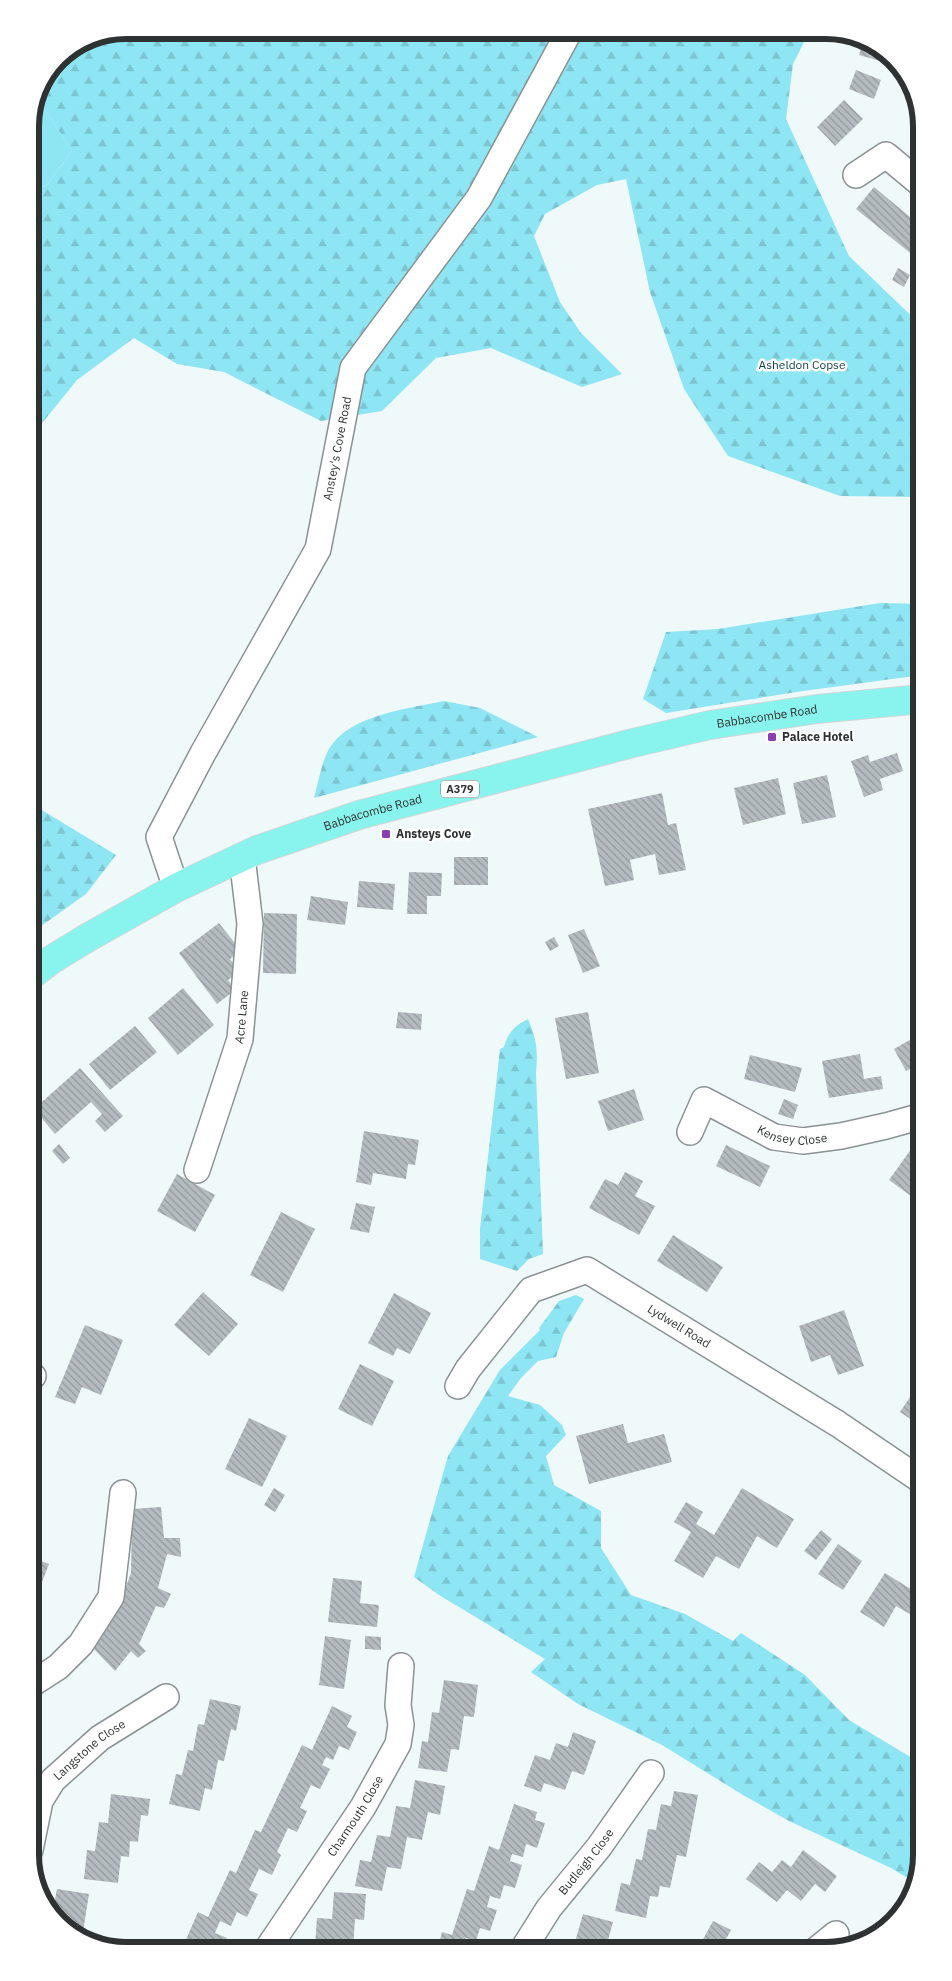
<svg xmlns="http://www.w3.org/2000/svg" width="952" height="1981" viewBox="0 0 952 1981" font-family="'IBM Plex Sans',sans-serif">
<defs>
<pattern id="forest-firs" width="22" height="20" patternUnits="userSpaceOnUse" patternTransform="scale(1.25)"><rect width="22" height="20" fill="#8ee5f3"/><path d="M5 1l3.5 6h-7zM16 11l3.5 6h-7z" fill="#7bc5d1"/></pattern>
<pattern id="building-back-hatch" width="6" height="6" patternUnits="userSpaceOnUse" patternTransform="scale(1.25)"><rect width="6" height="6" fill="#b5bcc0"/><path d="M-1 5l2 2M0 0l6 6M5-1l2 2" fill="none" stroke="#94999d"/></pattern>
</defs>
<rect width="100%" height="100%" fill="#f0f9fa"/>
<polygon fill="#8ee5f3" points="41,96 44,108 72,151 46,186 30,190 30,120"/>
<g fill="url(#forest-firs)">
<polygon points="126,30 810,30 793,64 786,119 849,256 922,326 922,497 840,496 728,456 684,389 650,292 626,179 597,185 545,214 534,236 560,302 581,333 622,374 582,387 491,348 436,358 382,411 321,421 224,372 177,364 134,338 77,380 30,438 30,190 46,186 72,151 44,108 41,96 58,58 90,37"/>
<polygon points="880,603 922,604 922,675 803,691 666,713 643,699 666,632 718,629"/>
<path d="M 444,701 L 480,708 L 538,737 L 314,798 C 318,783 321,766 327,753 C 345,715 407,709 444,701 Z"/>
<polygon points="30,803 116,855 86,894 30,934"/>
<path d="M 528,1019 C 537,1040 538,1051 536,1073 L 543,1254 L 529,1259 L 517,1271 L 480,1259 L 480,1229 L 500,1049 L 504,1047 C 508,1033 514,1026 528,1019 Z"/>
<polygon points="576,1295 584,1299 564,1333 556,1357 538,1361 521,1378 508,1396 540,1405 562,1425 566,1435 546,1456 554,1485 601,1511 601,1548 631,1595 685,1614 733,1641 741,1633 805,1675 849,1720 922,1764 922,1855 914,1882 891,1868 789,1821 743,1795 662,1745 578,1704 531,1672 545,1659 439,1595 414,1577 448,1456 500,1370 540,1330 539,1328 559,1301"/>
</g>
<g fill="url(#building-back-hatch)">
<polygon points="863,42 884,50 880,61 859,55"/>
<polygon points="856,70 881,80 874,99 849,89"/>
<polygon points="844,100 863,119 835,146 817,127"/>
<polygon points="874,187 922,227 922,249 915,257 856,209"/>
<polygon points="898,268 910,275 904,287 892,280"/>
<polygon points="922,741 922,763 921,763 916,742"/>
<polygon points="897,753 903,771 880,779 883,790 864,797 851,761 868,755 870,762"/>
<polygon points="827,775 836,817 802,824 793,783"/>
<polygon points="778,778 786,814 743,825 734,788"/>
<polygon points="662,793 668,825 676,823 686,870 659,875 655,854 630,860 634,880 605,886 588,809"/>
<rect x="454" y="857" width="34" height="28"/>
<polygon points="409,872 442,873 441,896 427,896 427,914 407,914"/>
<polygon points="359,881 395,884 393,910 357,907"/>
<polygon points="311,896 348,902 345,925 307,920"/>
<polygon points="264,913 297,914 296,974 263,973"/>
<polygon points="219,923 241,951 230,959 239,972 228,980 235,990 217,1004 179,953"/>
<polygon points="584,929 600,966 583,973 568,935"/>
<polygon points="554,937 559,946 550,951 545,942"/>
<polygon points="183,988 214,1025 178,1055 148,1018"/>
<polygon points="398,1012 422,1014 421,1030 396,1028"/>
<polygon points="588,1012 599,1073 566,1079 555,1018"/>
<polygon points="135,1026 157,1052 110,1090 89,1064"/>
<polygon points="922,1033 922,1063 906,1071 894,1049"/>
<polygon points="860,1054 864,1079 881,1076 883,1089 829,1098 822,1061"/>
<polygon points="750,1055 802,1068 795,1092 744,1079"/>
<polygon points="80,1068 123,1116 105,1132 95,1121 102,1114 91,1102 55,1134 34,1109"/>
<polygon points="634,1089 644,1120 608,1131 598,1101"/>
<polygon points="784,1099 798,1105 793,1119 778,1114"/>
<polygon points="30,1124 39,1134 30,1142"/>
<polygon points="364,1131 419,1140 415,1165 408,1164 406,1179 373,1173 371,1185 356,1182"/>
<polygon points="59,1144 70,1158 63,1164 52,1151"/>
<polygon points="726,1145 770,1166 760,1187 716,1166"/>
<polygon points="914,1145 922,1150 922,1189 915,1199 889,1180"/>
<polygon points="625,1172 643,1181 635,1196 655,1206 639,1235 589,1208 605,1179 618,1185"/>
<polygon points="177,1174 215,1195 195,1232 157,1211"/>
<polygon points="356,1203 375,1207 369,1233 350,1229"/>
<polygon points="281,1212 315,1229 283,1292 250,1275"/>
<polygon points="673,1235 723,1267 707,1292 657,1261"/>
<polygon points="203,1292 238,1324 209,1356 174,1325"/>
<polygon points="394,1293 431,1313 410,1354 397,1348 393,1356 368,1343"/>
<polygon points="844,1310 864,1366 838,1375 830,1355 811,1362 799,1326"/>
<polygon points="85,1325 123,1340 101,1395 82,1387 75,1404 55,1397"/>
<polygon points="360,1364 394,1381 372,1426 338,1409"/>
<polygon points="922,1379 922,1415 916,1423 900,1412"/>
<polygon points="249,1418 287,1436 262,1487 225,1469"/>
<polygon points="623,1424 628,1443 664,1434 672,1462 589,1484 576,1436"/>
<polygon points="274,1488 285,1495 275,1512 264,1505"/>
<polygon points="742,1488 794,1519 777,1548 757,1536 739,1569 716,1556 703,1578 674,1561 691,1532 674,1522 686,1502 703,1512 696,1524 714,1535"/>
<polygon points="161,1507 164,1538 180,1538 181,1557 167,1554 158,1588 171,1594 164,1608 156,1606 139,1644 146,1651 138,1658 131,1651 115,1671 92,1647 119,1605 131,1573 132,1509"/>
<polygon points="821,1530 832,1539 816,1560 804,1551"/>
<polygon points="838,1544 862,1561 843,1590 818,1574"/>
<polygon points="30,1557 49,1564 42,1582 30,1578"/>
<polygon points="885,1573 922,1596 910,1614 896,1606 884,1627 860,1612"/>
<polygon points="333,1578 362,1581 360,1603 379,1605 377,1627 328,1622"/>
<polygon points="325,1636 351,1640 344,1689 319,1685"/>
<polygon points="365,1636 381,1637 381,1650 365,1649"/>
<polygon points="444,1680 478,1685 474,1717 464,1716 459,1750 451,1749 447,1772 418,1768 422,1741 428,1742 432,1712 439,1713"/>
<polygon points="210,1699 241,1706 236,1731 231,1729 224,1761 218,1760 212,1790 205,1788 200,1811 169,1804 176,1774 182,1775 188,1750 193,1751 198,1724 204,1725"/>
<polygon points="332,1706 352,1716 347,1727 357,1732 349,1750 339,1746 333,1760 326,1757 322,1765 330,1769 320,1789 311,1785 300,1808 307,1811 297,1832 288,1828 277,1852 281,1855 272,1875 259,1869 249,1890 258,1894 247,1917 237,1912 231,1926 220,1921 215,1933 227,1938 222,1951 181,1951 198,1912 208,1917 230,1870 236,1873 255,1830 261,1832 302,1745 312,1750"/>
<polygon points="573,1732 596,1741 584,1775 572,1771 565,1790 544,1783 541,1792 524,1786 535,1755 550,1760 556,1743 568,1747"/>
<polygon points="415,1780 445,1786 440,1815 428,1812 422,1840 407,1837 401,1869 387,1867 382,1891 355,1886 360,1860 371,1862 377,1835 390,1837 396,1806 410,1808"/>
<polygon points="674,1791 698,1795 686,1857 677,1855 670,1888 660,1886 658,1897 650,1896 646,1918 615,1911 621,1883 630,1885 636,1859 642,1860 648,1829 656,1830 661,1804 671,1806"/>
<polygon points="111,1794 150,1799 148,1816 141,1815 138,1842 130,1841 129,1857 121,1856 118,1883 84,1879 87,1850 95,1851 99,1822 108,1823"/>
<polygon points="514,1804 537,1812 535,1820 545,1823 537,1848 526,1844 523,1857 512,1854 510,1861 522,1865 515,1888 504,1885 500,1899 490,1896 487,1907 497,1910 490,1931 480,1928 476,1941 466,1938 462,1949 466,1951 437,1951 442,1932 452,1935 467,1889 474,1891 489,1846 499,1850"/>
<polygon points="803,1850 837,1876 825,1892 815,1884 801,1901 787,1890 777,1902 746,1879 759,1862 772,1872 782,1860 791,1867"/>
<polygon points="57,1889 89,1894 82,1938 73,1935 53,1911"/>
<polygon points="334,1892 366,1894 364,1920 355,1919 353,1948 333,1947 333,1951 300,1951 300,1945 315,1946 317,1918 332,1919"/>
<polygon points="583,1914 613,1922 605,1951 560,1951 563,1939 575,1942"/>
<polygon points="713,1921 731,1930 724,1943 739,1951 685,1951 691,1940 700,1945"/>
</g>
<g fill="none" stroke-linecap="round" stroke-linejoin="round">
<defs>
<g id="street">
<polyline points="856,175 886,155 922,185"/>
<path id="s1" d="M 176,888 L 159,837 L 203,753 L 318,549 L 353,368 L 479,198 L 570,30"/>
<path id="s2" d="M 690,1132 L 704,1100 L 774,1137 L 803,1141 L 841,1136 L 886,1126 L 922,1116"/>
<path id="s3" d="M 197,1170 L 240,1039 L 250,924 L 242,857"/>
<polyline points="30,1379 33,1376"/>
<path id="s4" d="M 458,1386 L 468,1369 L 531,1290 L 587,1270 L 838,1424 L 922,1481"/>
<polyline points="30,1685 58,1667 81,1644 111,1597 123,1493"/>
<path id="s5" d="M 30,1850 L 40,1801 L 53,1780 L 100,1738 L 166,1697"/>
<path id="s6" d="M 266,1951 L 363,1807 L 398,1744 L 401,1725 L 398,1705 L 401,1666"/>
<path id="s7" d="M 522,1951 L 549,1908 L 599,1847 L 651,1773"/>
<polyline points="815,1951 836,1934"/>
</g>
<g id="primary">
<path id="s8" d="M 30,976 L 51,960 L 87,938 L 176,888 L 257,850 L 359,815 L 633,743 L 710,725 L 817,709 L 922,699"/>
</g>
</defs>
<use href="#street" stroke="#8a9294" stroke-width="28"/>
<use href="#primary" stroke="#d5d6d6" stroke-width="30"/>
<use href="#street" stroke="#fff" stroke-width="25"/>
<use href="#primary" stroke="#88f4ed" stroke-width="28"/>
</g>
<g fill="#8840b3" stroke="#fff" stroke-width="2">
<rect x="767" y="732" width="10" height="10" rx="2.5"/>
<rect x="381" y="829" width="10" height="10" rx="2.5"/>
</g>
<g text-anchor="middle" stroke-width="5" stroke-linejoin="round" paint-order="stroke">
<rect fill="#fff" stroke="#6d7070" stroke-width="1" x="441" y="780.5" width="38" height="17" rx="4"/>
<g font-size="11" font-weight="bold" fill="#2f3233">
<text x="460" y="793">A379</text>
</g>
<g font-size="12" fill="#13444b" stroke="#fff">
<text x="802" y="369">Asheldon Copse</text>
</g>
<g font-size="12" fill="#2f3233" stroke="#fff">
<text dy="4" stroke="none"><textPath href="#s1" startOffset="485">Anstey's Cove Road</textPath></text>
<text dy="4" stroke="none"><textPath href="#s8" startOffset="788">Babbacombe Road</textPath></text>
<text dy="4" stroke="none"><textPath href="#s8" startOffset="382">Babbacombe Road</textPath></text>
<text dy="4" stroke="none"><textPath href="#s3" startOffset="160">Acre Lane</textPath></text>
<text dy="4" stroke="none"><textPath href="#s2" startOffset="132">Kensey Close</textPath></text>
<text dy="4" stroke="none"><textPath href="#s4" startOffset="288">Lydwell Road</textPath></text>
<text dy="4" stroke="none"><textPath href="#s5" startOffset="122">Langstone Close</textPath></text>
<text dy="4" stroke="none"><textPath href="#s6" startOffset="162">Charmouth Close</textPath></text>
<text dy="4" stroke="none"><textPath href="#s7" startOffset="110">Budleigh Close</textPath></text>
</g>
<g font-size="12" font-weight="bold" fill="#2f3233" stroke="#fff" text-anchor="start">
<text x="782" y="741">Palace Hotel</text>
<text x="396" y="838">Ansteys Cove</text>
</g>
</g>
<path d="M0 0H952V1981H0ZM126 39H826A87 87 0 0 1 913 126V1855A87 87 0 0 1 826 1942H126A87 87 0 0 1 39 1855V126A87 87 0 0 1 126 39Z" fill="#fff" fill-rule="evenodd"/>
<path fill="none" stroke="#2f3233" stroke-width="6" d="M126 39H826A87 87 0 0 1 913 126V1855A87 87 0 0 1 826 1942H126A87 87 0 0 1 39 1855V126A87 87 0 0 1 126 39Z"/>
</svg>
